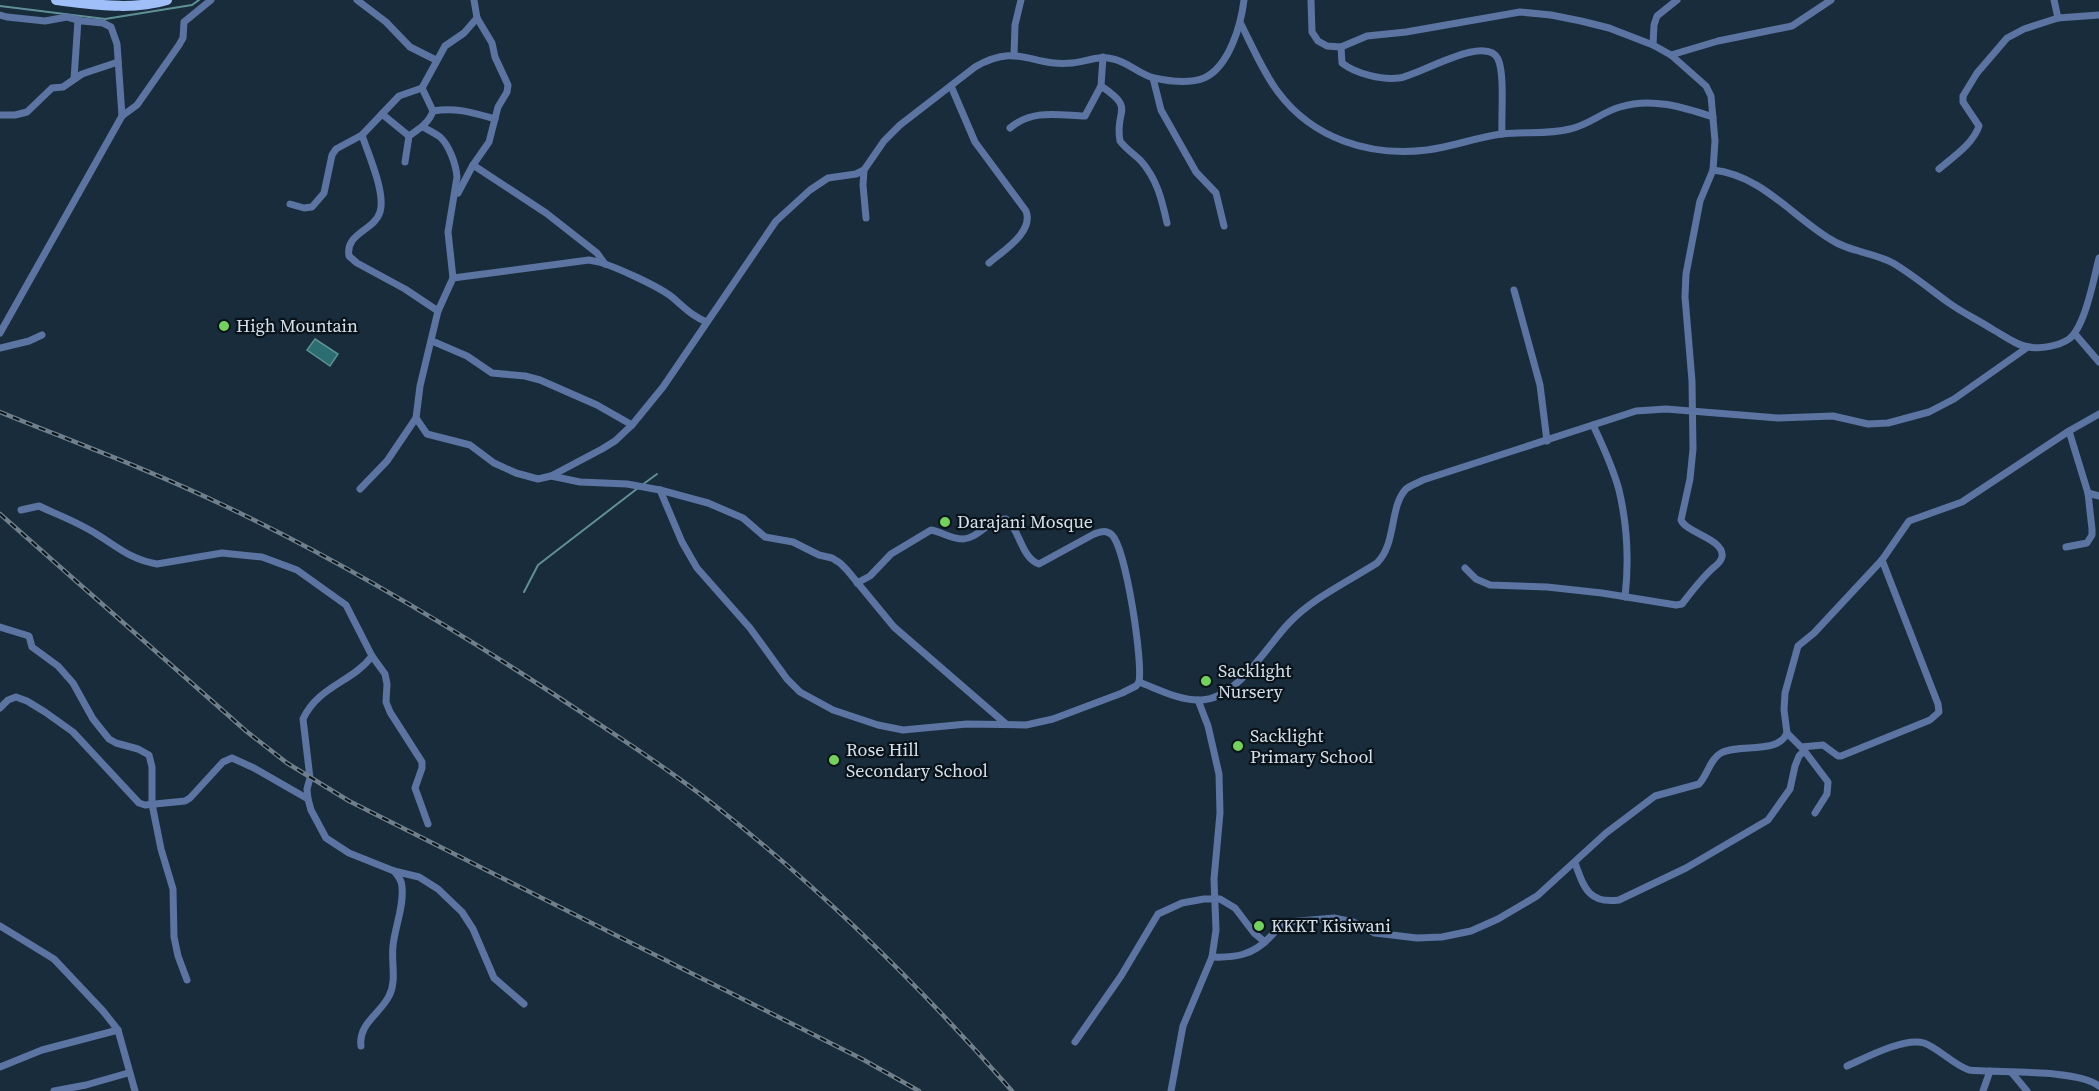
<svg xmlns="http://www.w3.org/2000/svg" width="2099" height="1091" viewBox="0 0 2099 1091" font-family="'Source Serif 4',serif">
<rect width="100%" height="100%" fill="#182c3b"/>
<polygon fill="#2b6d71" stroke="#5e9095" stroke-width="1.5" points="315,339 338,354 330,366 307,350"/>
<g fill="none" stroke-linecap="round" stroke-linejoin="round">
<g stroke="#5e9095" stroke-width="2">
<polyline points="0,6 105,19 192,5 199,0"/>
<polyline points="642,485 657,474"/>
<polyline points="524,592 538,565 638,488"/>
</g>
<g stroke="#5b74a1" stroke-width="7">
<polyline points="357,0 386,22 410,47 436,60"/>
<polyline points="1311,0 1312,32 1318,41 1327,46 1341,47 1367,36 1406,32 1520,12 1551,15 1581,21 1609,28 1653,45"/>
<polyline points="2054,0 2058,18"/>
<polyline points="0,15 7,17 45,21 67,17 82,21 103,23 111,27 117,44 122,116"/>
<path d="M 1241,24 C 1252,46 1263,72 1278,92 C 1313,139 1370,157 1427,150 C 1452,147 1477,137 1502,134 C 1525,131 1548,135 1570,129 C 1589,125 1602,112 1620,107 C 1651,97 1683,107 1713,117"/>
<path d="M 1341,47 L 1342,63 C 1356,74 1382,80 1399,78 C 1418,76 1486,33 1498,59 C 1505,74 1501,116 1502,134"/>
<polyline points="1014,55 1015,25 1021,0"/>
<polyline points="1671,55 1718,41 1792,26 1831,0"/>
<polyline points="1153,78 1161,110 1196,172 1216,193 1224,226"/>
<polyline points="74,79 78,20"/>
<path d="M 951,86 L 975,142 L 1026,211 C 1034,232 1003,251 989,263"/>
<path d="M 1101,86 C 1137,110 1114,109 1120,141 C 1126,149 1134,154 1141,161 C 1157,179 1162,200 1167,223"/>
<path d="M 433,111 C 456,107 474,113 495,119"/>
<polyline points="382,114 409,136 405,162"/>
<polyline points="0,115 15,115 27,112 52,88 63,87 82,74 118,62"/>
<path d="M 1010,128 C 1032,109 1058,115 1085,116 L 1101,86 L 1103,57"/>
<path d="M 362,135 C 368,154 386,193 380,212 C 374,231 345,233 349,256 L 357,263 L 405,289 L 438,311"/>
<path d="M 409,136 C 419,129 429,123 433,111 L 422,88 L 445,46 L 464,33 L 477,18"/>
<polyline points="473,165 546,213 597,253 605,264"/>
<path d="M 1939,169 C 1953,157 1973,144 1979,126 L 1963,102 L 1963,96 L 1977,73 L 2007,38 L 2024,29 L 2058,18 L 2099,15"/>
<polyline points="864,170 863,185 866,218"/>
<path d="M 1713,170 C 1761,175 1792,216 1830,239 C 1849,252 1873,252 1893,263 C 1913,275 1931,290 1949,303 C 1963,313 1978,320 1992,329 C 2003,335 2017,346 2029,347 C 2041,349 2059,346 2069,339 C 2085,327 2094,278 2099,258"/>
<polyline points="458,193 473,165 489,142 498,107 507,92 508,85 495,57 492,43 477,18 474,0"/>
<polyline points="290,204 304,208 312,207 324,193 332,155 336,149 362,135 399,96 422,88"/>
<path d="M 453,278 L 589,260 L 599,262 C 616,267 658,286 672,297 C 684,307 693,317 707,322"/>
<polyline points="1514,290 1540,385 1547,441"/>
<polyline points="0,333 122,116 137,105 179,45 183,38 184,22 211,0"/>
<polyline points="2075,334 2099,362"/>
<polyline points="432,341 467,356 492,373 525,376 540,380 597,405 632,425"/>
<polyline points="0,348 29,341 42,335"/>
<path d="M 416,418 L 420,386 L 438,311 L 453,278 L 448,232 L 457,177 C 456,164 449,145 440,137 C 435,133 428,130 423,127"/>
<path d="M 1593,425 C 1603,446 1613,468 1619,490 C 1627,524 1629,562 1625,597"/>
<polyline points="551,476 580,482 627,484 660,490 708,503 743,518 765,537 793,542 819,555 832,558 840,563 847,570 894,627 1006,724"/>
<path d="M 360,489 L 387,461 L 416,418 L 427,434 L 470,445 L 494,463 L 516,473 L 538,479 L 551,476 L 602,449 L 615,441 L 632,425 L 663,387 L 776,221 L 810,190 L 828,178 L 856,174 L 864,170 L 884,141 L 900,125 L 975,67 C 1018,42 1032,67 1072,63 C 1086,62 1098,55 1113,59 C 1128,62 1139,74 1154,78 C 1168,81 1189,84 1204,78 C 1229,67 1241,25 1244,0"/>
<path d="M 660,490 L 682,542 L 697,568 L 750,628 L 787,679 L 800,692 L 833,710 L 878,725 L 903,730 L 967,724 L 1026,725 L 1053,719 L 1122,693 L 1136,686 L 1139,682 C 1143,661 1126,549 1112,535 C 1106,529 1100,532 1094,534 L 1039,564 C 1021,558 1020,529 1006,519 C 989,518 980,538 963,539 C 951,539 942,532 931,530 L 891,554 L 870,576 L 857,583"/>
<polyline points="2088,493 2099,496"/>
<path d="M 21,510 L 39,506 C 58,515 80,523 98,535 C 119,548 132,560 157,564 L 222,553 L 262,557 L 297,570 L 346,605 L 372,656 L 385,674 L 387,684 L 386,702 L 390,712 L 422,762 L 422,768 L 415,788 L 428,824"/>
<polyline points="2066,547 2087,543 2092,535 2092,529 2088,493 2069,431"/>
<path d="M 1465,568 L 1476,579 L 1490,585 L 1547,587 L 1602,593 L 1676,605 L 1682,604 C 1692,591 1701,579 1713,568 C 1717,565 1721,561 1722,557 C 1725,539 1686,533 1681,520 L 1690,479 L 1693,449 L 1692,381 L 1685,297 L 1686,274 L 1700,201 L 1713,170 L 1715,141 L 1711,96 L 1706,86 L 1671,55 L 1653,45 L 1654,25 L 1657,16 L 1677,0"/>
<polyline points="0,627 29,636 32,647 58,666 73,683 93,719 109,739 116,743 138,749 149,755 152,767 152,804 161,849 173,889 174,937 178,956 187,980"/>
<path d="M 372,656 C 353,682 318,686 303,719 L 310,778 L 307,789 L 308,799 L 311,810 L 326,838 L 349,853 L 394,871 L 419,877 L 438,889 L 462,912 L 473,929 L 494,978 L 524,1004"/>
<path d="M 1139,682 C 1158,689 1180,701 1201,700 C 1237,699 1266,647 1289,623 C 1313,598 1347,582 1377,563 C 1397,543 1389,507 1406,489 C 1411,485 1418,483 1423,480 L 1636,411 L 1666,409 L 1778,418 L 1833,416 L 1868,424 L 1888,423 L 1929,412 L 1954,399 L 2028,347"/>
<polyline points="0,708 8,700 16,697 27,701 45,712 73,732 139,803 145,805 185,801 190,798 223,762 232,758 254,768 308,799"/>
<polyline points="1787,733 1801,747 1823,745 1838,756 1841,756 1930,720 1939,712 1938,704 1882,560"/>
<polyline points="1803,749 1828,782 1827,794 1815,813"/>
<path d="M 1575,863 C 1584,888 1589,904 1619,900 L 1686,868 L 1768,820 L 1790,789 L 1795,766 L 1799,756 L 1804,751"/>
<polyline points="0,926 54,959 103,1011 118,1030 135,1091"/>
<path d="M 1212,957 C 1235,958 1253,955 1269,938 C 1275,932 1280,925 1287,922 L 1334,918 L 1353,922 L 1375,933 L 1417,938 L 1442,937 L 1471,931 L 1498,919 L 1537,896 L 1606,833 L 1655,796 L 1699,784 C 1708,774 1710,759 1721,753 C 1739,743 1778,755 1787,733 L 1784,710 L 1785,693 L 1798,646 L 1814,633 L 1882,560 L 1909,521 L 1962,502 L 2069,431 L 2099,414"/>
<polyline points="1075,1042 1121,976 1158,914 1182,903 1204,899 1220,899 1235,908 1254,933 1265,942"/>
<path d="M 361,1046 C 358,1024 380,1014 389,996 C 397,981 391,962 393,946 C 395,926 404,907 402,887 C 402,880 398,876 394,871"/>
<path d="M 1847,1066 C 1865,1058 1904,1037 1924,1043 C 1940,1049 1952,1064 1969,1070 C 1999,1073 2078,1069 2099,1086"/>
<polyline points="0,1067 42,1050 118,1030"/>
<polyline points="2012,1073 2027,1091"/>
<polyline points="54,1091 86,1085 128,1073"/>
<polyline points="1171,1091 1183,1026 1212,957 1216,930 1214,879 1220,813 1219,774 1208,726 1198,700"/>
<polyline points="1983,1091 1990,1071"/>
</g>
<path stroke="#a0bff8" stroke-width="10" d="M 56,0 C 92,4 131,11 167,0"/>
<defs>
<g id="rail">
<path d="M 0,412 C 74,442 150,470 223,505 C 339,560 448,625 555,695 C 608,730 663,765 713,804 C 821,889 921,987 1012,1091"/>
<polyline points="0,514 246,731 287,763 349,801 862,1059 919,1091"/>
</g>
</defs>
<use href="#rail" stroke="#6f808c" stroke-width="4.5"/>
<use href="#rail" stroke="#0a131a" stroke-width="2" stroke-dasharray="7" stroke-linecap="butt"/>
</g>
<g fill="#73d25c" stroke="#0a131a" stroke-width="2">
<circle cx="224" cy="326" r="6"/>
<circle cx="945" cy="522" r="6"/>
<circle cx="1206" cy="681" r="6"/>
<circle cx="1238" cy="746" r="6"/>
<circle cx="834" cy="760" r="6"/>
<circle cx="1259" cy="926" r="6"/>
</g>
<g text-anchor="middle" stroke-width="4.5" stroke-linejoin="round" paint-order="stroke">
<g font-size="18" fill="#d4e0ea" stroke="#0a131a" text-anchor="start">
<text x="236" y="332">High Mountain</text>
<text x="957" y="528">Darajani Mosque</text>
<text x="1218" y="677">Sacklight<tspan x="1218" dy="21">Nursery</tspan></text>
<text x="1250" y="742">Sacklight<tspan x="1250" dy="21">Primary School</tspan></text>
<text x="846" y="756">Rose Hill<tspan x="846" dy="21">Secondary School</tspan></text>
<text x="1271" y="932">KKKT Kisiwani</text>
</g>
</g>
</svg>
